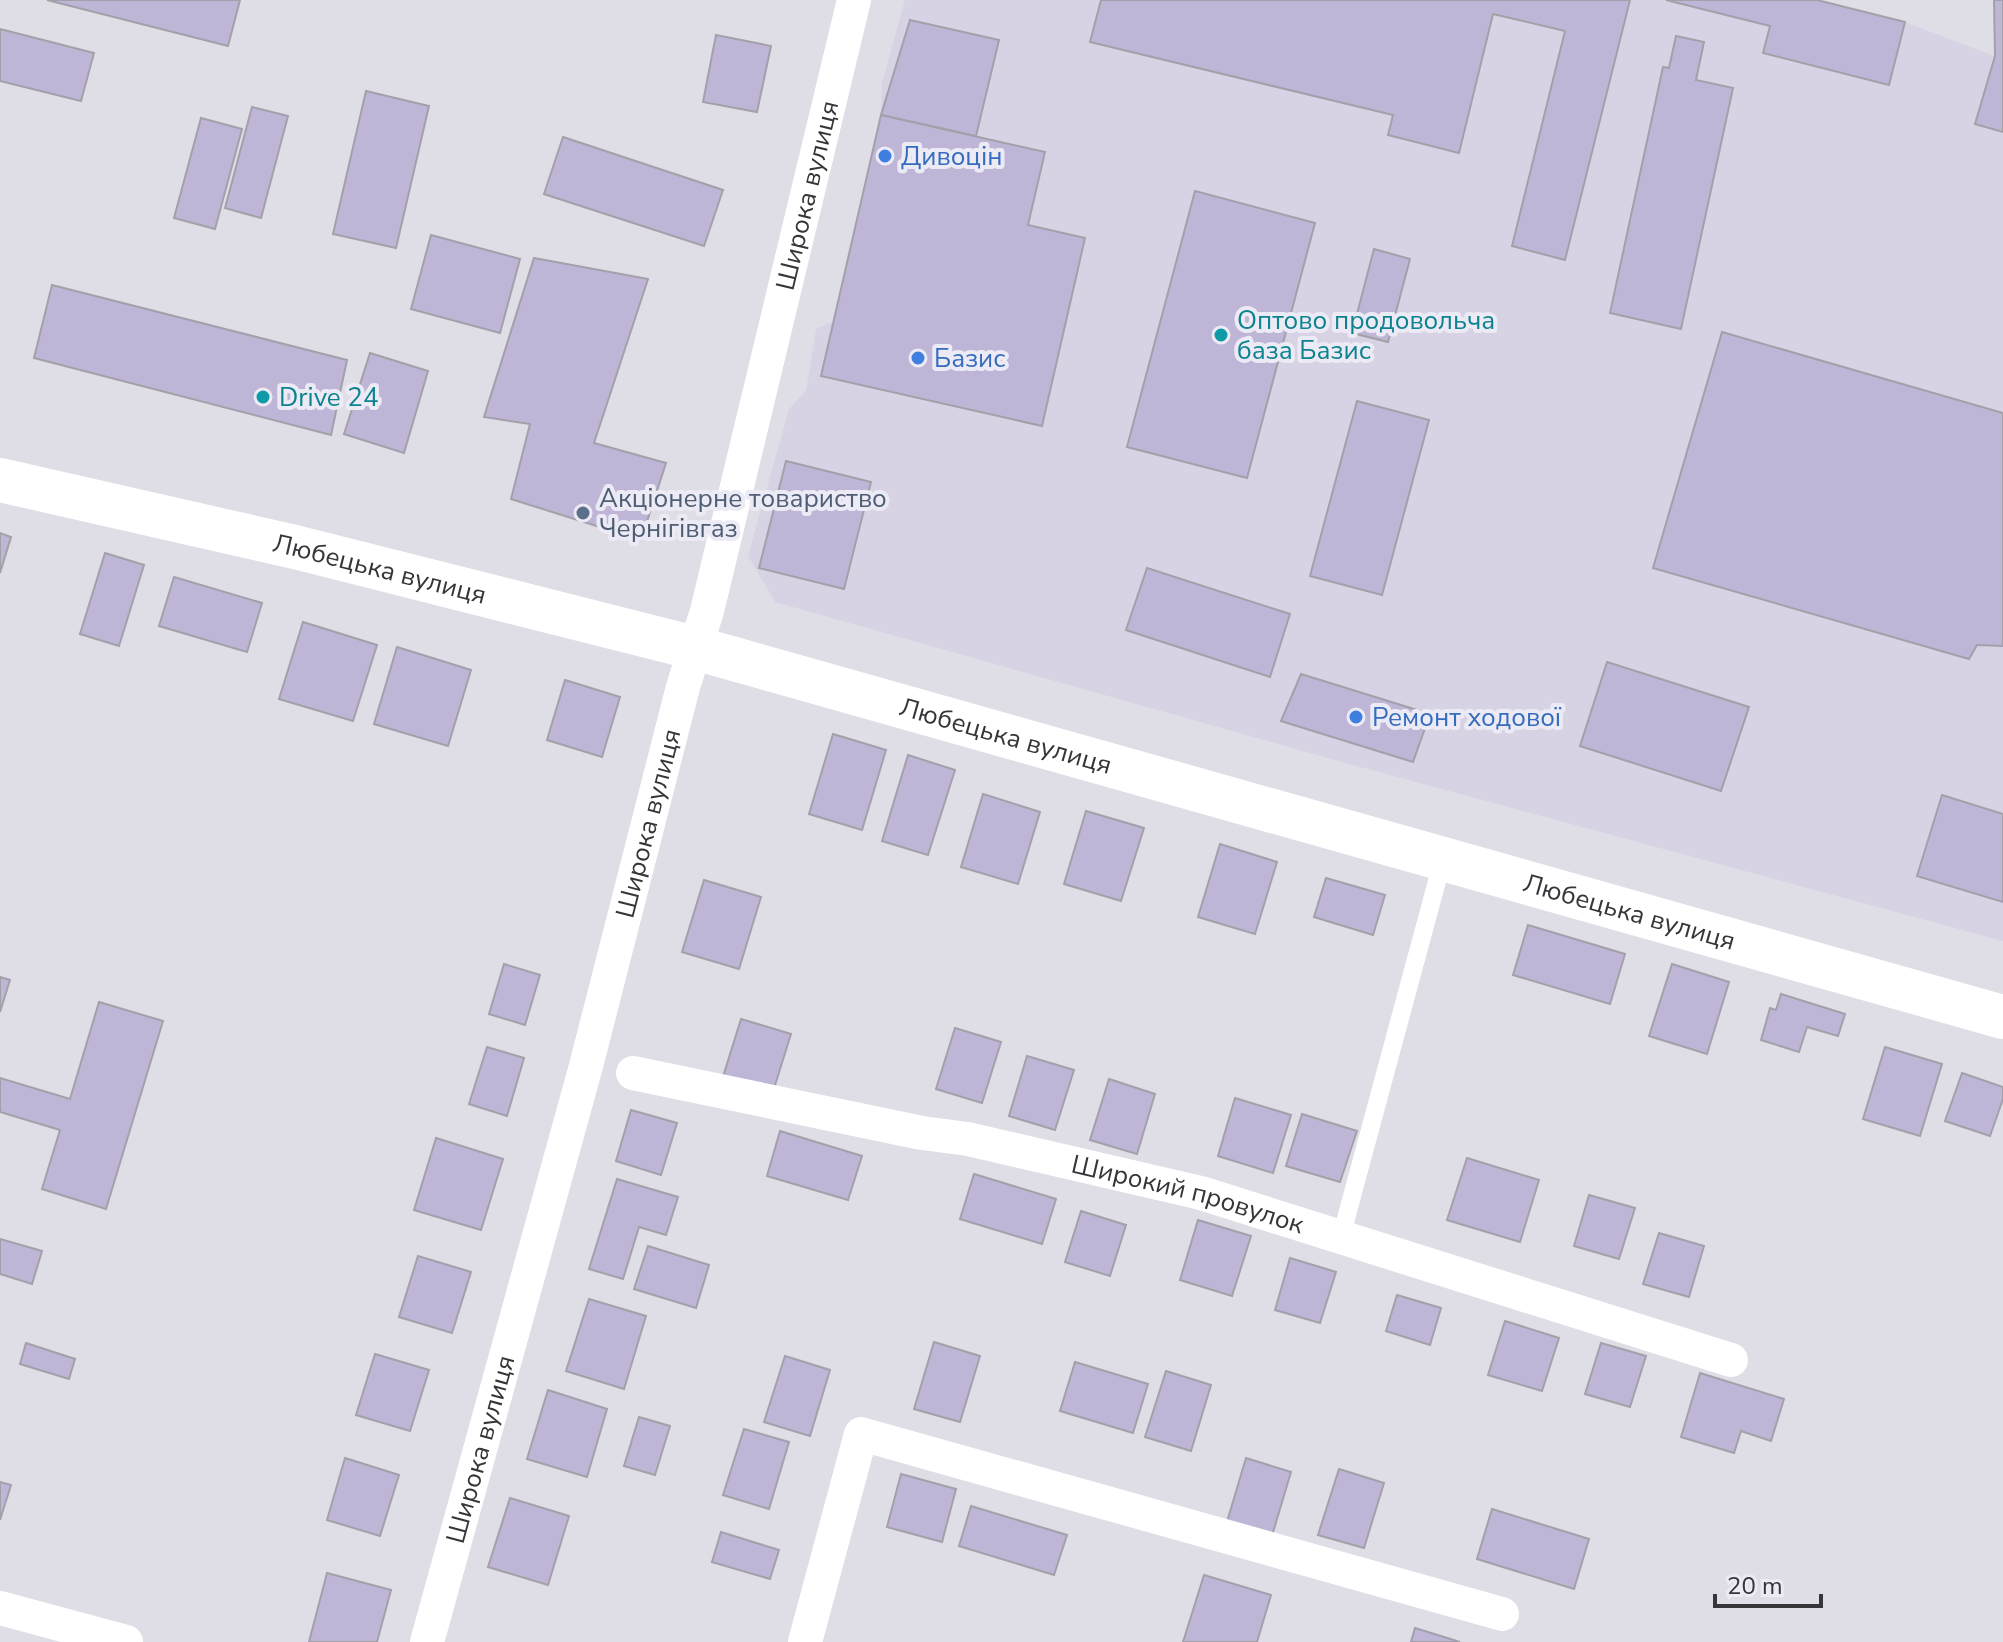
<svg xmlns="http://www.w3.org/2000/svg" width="2003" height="1642" viewBox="0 0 2003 1642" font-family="'Nunito Sans',sans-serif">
<rect width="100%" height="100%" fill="#dfdde6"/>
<polygon fill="#d7d3e4" points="905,0 1817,0 1905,22 1994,56 1994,0 2003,0 2003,941 1331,759 775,602 748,556 789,409 806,391 816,329 834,321 881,115 882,83"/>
<g fill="#bfb6d7" stroke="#a3a0a9" stroke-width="2">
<polygon points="47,0 240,0 228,46"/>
<polygon points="1101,0 1630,0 1565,260 1512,246 1565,31 1493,14 1459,153 1388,135 1393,115 1090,42"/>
<polygon points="1666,0 1817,0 1905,22 1889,85 1763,53 1770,26"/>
<polygon points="1994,0 2003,0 2003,132 1975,124 1995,56"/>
<polygon points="910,20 999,40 976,136 881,115"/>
<polygon points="0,29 94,53 81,101 0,81"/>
<polygon points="716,35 771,46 757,112 703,102"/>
<polygon points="1676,36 1704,42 1696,80 1733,88 1681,329 1610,313 1663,67 1669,68"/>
<polygon points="366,91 429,106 396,248 333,234"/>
<polygon points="252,107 288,116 261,218 225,208"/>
<polygon points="881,115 1045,152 1028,225 1085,238 1042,426 821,376"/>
<polygon points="201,118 242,129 215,229 174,218"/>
<polygon points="563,137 723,190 704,246 544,194"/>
<polygon points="1195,191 1315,223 1247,478 1127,447"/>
<polygon points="431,235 520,259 500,333 411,309"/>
<polygon points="1374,249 1410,259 1388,342 1352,333"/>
<polygon points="534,258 648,279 594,443 666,463 641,540 511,499 530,424 484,417"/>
<polygon points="52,285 347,360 331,435 34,358"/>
<polygon points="1722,332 2003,413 2003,646 1977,645 1969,659 1653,568"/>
<polygon points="370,353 428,371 404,453 344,434"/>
<polygon points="1357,401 1429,420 1382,595 1310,576"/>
<polygon points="786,461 871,482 844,589 759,568"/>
<polygon points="0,533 11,537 0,573"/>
<polygon points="105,553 144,565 119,646 80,634"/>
<polygon points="1147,568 1290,614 1270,677 1126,630"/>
<polygon points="174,577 262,603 247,652 159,626"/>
<polygon points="303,622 377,645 353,721 279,699"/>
<polygon points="397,647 471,670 448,746 374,724"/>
<polygon points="1607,662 1749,707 1721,791 1580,746"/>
<polygon points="1301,674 1430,714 1413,762 1281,721"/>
<polygon points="565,680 620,697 602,757 547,740"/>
<polygon points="833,734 886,750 862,830 809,814"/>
<polygon points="908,755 955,770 928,855 882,841"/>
<polygon points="983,794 1040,812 1018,884 961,867"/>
<polygon points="1942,795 2003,814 2003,902 1917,876"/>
<polygon points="1086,811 1144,828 1121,901 1064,884"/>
<polygon points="1220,844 1277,862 1255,934 1198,917"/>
<polygon points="1326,878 1385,895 1373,935 1314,917"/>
<polygon points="704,880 761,897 739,969 682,952"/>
<polygon points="1528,925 1625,954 1610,1004 1513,975"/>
<polygon points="504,964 540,975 525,1025 489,1014"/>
<polygon points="1672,964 1729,982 1707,1054 1649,1036"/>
<polygon points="0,977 10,980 0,1012"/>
<polygon points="1781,994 1845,1014 1838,1036 1807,1027 1799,1052 1761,1040 1770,1008 1776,1010"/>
<polygon points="99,1002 163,1021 106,1209 42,1189 60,1130 0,1112 0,1078 70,1099"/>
<polygon points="741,1019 791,1034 771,1098 721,1083"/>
<polygon points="955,1028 1001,1042 982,1103 936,1089"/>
<polygon points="487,1047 524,1058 507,1116 469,1104"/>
<polygon points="1885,1047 1942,1064 1920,1136 1863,1119"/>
<polygon points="1027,1056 1074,1070 1055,1130 1009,1116"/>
<polygon points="1962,1073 2003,1087 2003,1099 1990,1136 1945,1121"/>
<polygon points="1109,1079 1155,1094 1137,1154 1090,1140"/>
<polygon points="1235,1098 1291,1115 1273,1173 1218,1156"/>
<polygon points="631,1110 677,1123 661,1175 616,1161"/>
<polygon points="1302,1114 1357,1131 1340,1182 1286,1166"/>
<polygon points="780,1131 862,1156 848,1200 767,1176"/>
<polygon points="436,1138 503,1159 481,1230 414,1210"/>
<polygon points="1467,1158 1539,1180 1520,1242 1447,1220"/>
<polygon points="974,1174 1056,1199 1042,1244 960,1219"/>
<polygon points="617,1179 678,1197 666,1235 639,1227 623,1279 589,1269"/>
<polygon points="1589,1195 1635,1208 1619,1259 1574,1246"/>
<polygon points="1081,1211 1126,1225 1110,1276 1065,1262"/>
<polygon points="1198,1220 1251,1236 1232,1296 1180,1280"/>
<polygon points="1659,1233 1704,1246 1689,1297 1643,1284"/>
<polygon points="0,1239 42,1251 32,1284 0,1274"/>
<polygon points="648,1246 709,1265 696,1308 634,1289"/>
<polygon points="418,1256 471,1272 452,1333 399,1317"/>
<polygon points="1290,1258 1336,1272 1320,1323 1275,1310"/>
<polygon points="1397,1295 1441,1308 1430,1345 1386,1331"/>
<polygon points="589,1299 646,1316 624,1389 566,1371"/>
<polygon points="1505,1321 1559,1338 1542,1391 1488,1375"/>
<polygon points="934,1342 980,1356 960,1422 914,1409"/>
<polygon points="26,1343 75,1359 69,1379 20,1364"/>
<polygon points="1601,1343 1646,1356 1630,1407 1585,1394"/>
<polygon points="375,1354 429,1370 410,1431 356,1415"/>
<polygon points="785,1356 830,1370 810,1436 764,1422"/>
<polygon points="1075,1362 1148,1384 1133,1433 1060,1411"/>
<polygon points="1166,1371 1211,1385 1191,1451 1145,1437"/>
<polygon points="1700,1373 1784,1399 1771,1441 1741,1431 1734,1453 1681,1437"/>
<polygon points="548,1390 607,1409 587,1477 527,1459"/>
<polygon points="639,1417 670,1426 655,1475 624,1466"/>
<polygon points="744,1429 789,1442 769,1509 723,1495"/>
<polygon points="345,1458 399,1475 380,1536 327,1520"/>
<polygon points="1246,1458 1291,1472 1271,1539 1226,1525"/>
<polygon points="1339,1469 1384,1483 1364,1548 1318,1535"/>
<polygon points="901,1474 956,1489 942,1542 887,1527"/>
<polygon points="0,1482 11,1485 0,1520"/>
<polygon points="510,1498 569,1516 548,1585 488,1567"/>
<polygon points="971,1506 1067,1535 1054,1575 959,1546"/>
<polygon points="1492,1509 1589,1539 1574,1589 1477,1559"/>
<polygon points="721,1532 779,1550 770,1579 712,1562"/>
<polygon points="327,1573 391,1590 377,1642 309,1642"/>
<polygon points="1204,1575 1271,1595 1257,1642 1183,1642"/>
<polygon points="1415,1628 1460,1642 1411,1642"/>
</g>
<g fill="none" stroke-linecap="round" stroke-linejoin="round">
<polyline stroke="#fff" stroke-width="18" points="1341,1237 1443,859"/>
<g stroke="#fff" stroke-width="34">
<path id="s1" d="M 633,1073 L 922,1133 L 968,1139 L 1201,1193 L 1731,1360"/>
<polyline points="0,1608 126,1642"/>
<path id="s2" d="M 427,1642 L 586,1066 L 683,687 L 707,611 L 854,0"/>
<polyline points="805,1642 861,1434 1502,1614"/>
</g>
<path stroke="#fff" stroke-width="44" id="s3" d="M 0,480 L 295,547 L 695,648 L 2003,1017"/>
</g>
<g fill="#3f7fe0" stroke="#eceaf4" stroke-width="3">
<circle cx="885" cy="156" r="8"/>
<circle cx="918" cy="358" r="8"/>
<circle cx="1356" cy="717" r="8"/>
</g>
<g fill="#0f9aa8" stroke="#eceaf4" stroke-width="3">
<circle cx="1221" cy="335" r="8"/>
<circle cx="263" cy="397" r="8"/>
</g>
<circle fill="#5c6f8a" stroke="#eceaf4" stroke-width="3" cx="583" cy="513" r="8"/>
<g text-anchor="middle" stroke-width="8" stroke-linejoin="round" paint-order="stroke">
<g font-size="26" fill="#366cbe" stroke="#eceaf4" text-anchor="start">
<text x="901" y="165">Дивоцін</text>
<text x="934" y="367">Базис</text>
<text x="1372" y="726">Ремонт ходової</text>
</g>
<g font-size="26" fill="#363539" stroke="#eceaf4">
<text dy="9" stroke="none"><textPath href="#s2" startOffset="1496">Широка вулиця</textPath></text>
<text dy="9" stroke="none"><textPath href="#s3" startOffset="390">Любецька вулиця</textPath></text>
<text dy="9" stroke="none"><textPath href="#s3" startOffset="1038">Любецька вулиця</textPath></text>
<text dy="9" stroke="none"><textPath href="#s2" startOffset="848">Широка вулиця</textPath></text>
<text dy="9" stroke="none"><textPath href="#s3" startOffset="1686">Любецька вулиця</textPath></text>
<text dy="9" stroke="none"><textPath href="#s1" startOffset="568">Широкий провулок</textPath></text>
<text dy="9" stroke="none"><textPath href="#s2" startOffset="200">Широка вулиця</textPath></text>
</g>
<g font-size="26" fill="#0d838f" stroke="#eceaf4" text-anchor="start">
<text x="1237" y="329">Оптово продовольча<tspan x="1237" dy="30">база Базис</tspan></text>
<text x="279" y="406">Drive 24</text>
</g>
<g font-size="26" fill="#4e5e75" stroke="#eceaf4" text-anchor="start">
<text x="599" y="507">Акціонерне товариство<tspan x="599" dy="30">Чернігівгаз</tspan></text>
</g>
</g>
<path d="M1715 1594v12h106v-12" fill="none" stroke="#363539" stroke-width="4"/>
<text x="1727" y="1594" font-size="24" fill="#363539" stroke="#eceaf4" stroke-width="6" paint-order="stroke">20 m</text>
</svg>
